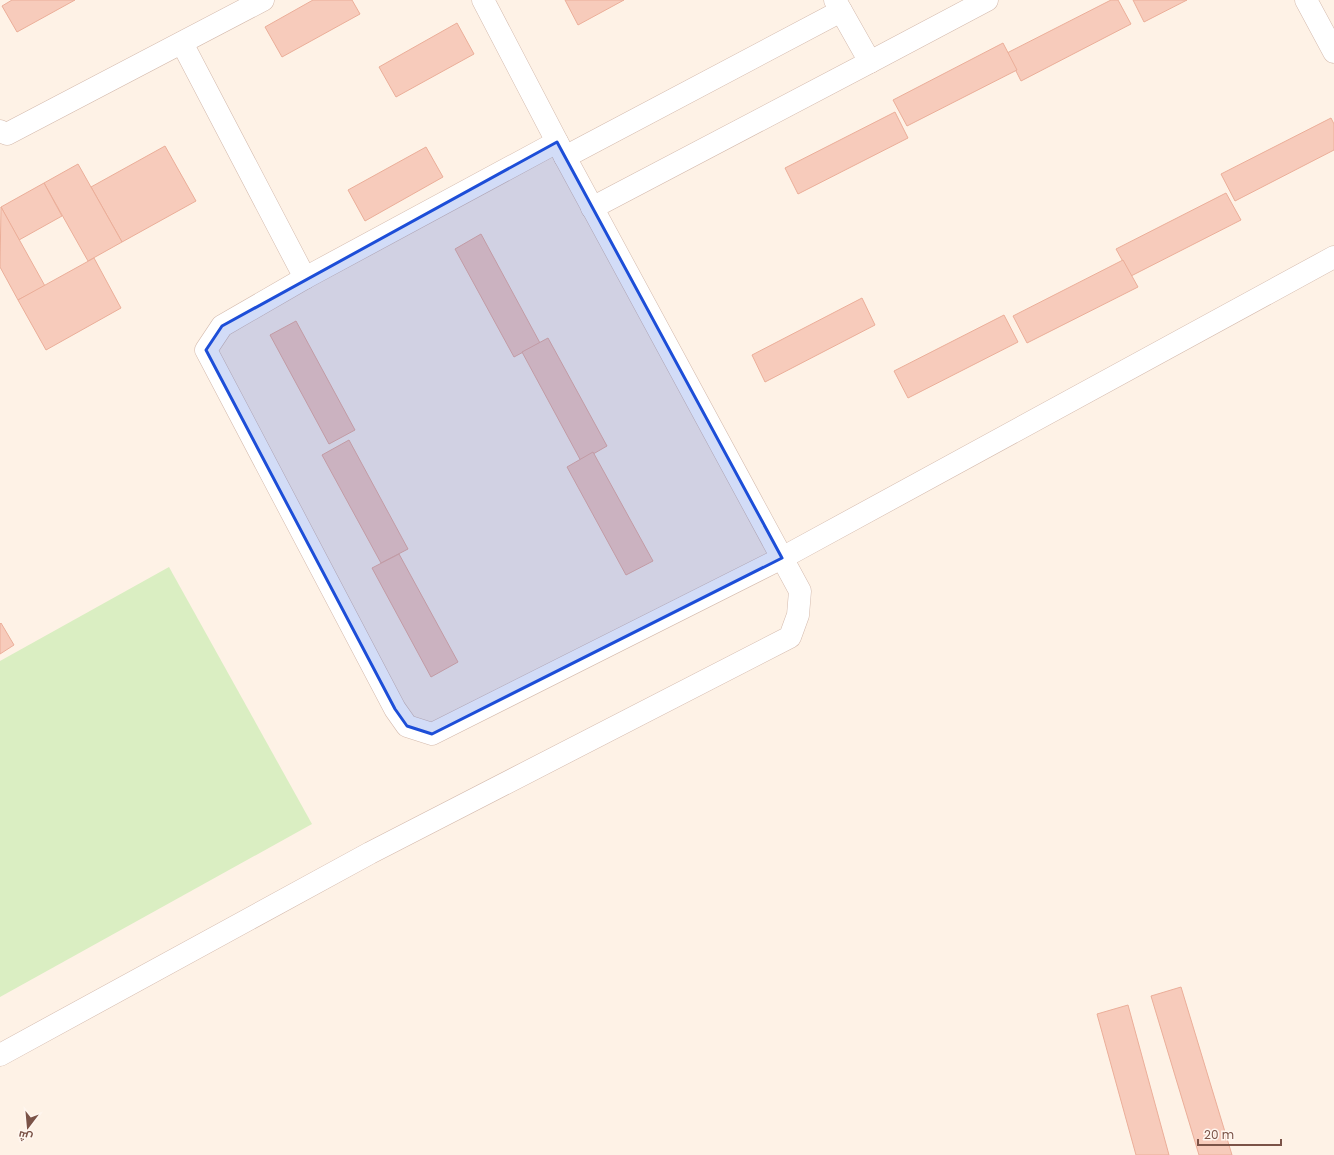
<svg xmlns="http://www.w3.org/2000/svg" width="1334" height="1155" viewBox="0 0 1334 1155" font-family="Poppins,Cairo,sans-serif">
<rect width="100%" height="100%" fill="#fef2e6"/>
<polygon fill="#daeec2" points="169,567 312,824 0,997 0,661"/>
<g fill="#f7cbbb" stroke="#ebae99">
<polygon points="12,0 75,0 17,32 2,6"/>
<polygon points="313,0 352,0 360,14 282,57 265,27"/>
<polygon points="565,0 624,0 578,25"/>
<polygon points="1111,0 1118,0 1131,24 1021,81 1007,53"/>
<polygon points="1133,0 1187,0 1144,22"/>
<polygon points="457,23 474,54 396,97 379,67"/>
<polygon points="1003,43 1017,70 907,126 893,100"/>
<polygon points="895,112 908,138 798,194 785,168"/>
<polygon points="1331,118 1334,124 1334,150 1235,201 1221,174"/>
<polygon points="165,146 196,201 122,242 91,187"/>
<polygon points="426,147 443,177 365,221 348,190"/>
<polygon points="78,164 122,242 88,261 44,183"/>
<polygon points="44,183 62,216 19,240 1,207"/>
<polygon points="1226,193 1241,220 1131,276 1116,249"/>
<polygon points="1,207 45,286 18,300 0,267"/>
<polygon points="481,234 540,343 514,357 455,249"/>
<polygon points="94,258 121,308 46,350 18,300"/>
<polygon points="1123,260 1138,287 1027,343 1013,316"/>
<polygon points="862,298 875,325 765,382 752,355"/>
<polygon points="1004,315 1018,342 908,398 894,371"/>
<polygon points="296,321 355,430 329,444 270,335"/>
<polygon points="548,338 607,446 581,461 522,352"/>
<polygon points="349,440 408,549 381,563 322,455"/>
<polygon points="593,452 653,561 626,575 567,467"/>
<polygon points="399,554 458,662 431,677 372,568"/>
<polygon points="1,623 14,645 0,654 0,624"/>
<polygon points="1181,987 1232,1155 1199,1155 1151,996"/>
<polygon points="1128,1005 1169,1155 1136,1155 1097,1014"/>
</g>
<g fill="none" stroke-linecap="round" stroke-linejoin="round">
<defs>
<g id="minor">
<polyline points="1306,0 1334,52"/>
<polyline points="182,43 305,278"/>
<polyline points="870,62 987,0"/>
<polyline points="0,131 7,134 263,0"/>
<polyline points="557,142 305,278 222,326 206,350 395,709 407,726 432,734 782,558 1334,257"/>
<polyline points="565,157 841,11"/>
<polyline points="592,208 870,62 835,0"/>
<polyline points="0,1055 370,853 790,637 798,615 800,591 565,157 483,0"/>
</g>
</defs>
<use href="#minor" stroke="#d4baad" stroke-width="23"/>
<use href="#minor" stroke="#fff" stroke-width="22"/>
</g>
<path fill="#1d4ed8" fill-opacity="0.2" stroke="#1d4ed8" stroke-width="3" stroke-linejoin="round" d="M 557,142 L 782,558 L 432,734 L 407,726 L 395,709 L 206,350 L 222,326 Z"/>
<g transform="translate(28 1127) rotate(196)" stroke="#fff6ef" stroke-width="3" paint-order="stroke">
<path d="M0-3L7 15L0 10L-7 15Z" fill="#7b5347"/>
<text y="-6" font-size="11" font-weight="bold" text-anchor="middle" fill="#7b5347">ش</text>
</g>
<path d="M1198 1139v6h83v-6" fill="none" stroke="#7b5347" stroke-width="2"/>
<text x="1204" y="1139" font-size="12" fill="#7b5347" stroke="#fff6ef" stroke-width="3" paint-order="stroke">20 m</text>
</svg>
